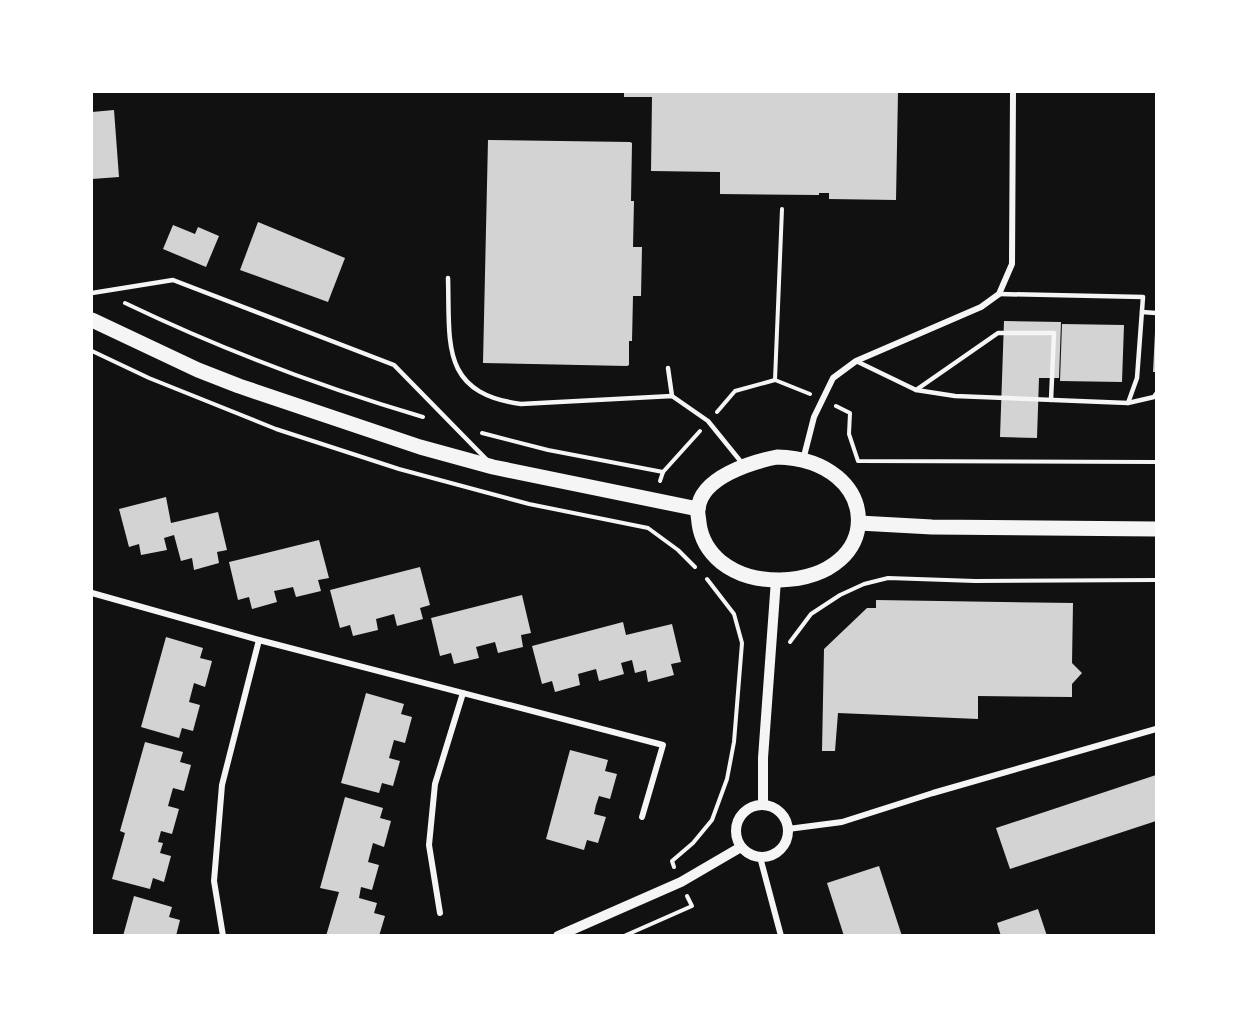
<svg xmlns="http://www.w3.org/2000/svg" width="1248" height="1027" viewBox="0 0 1248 1027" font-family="'Nunito Sans',sans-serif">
<rect width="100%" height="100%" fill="#111"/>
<g fill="#d3d3d3">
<polygon points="624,92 898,92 896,200 829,199 829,193 819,193 819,195 720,194 720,172 651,171 652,97 624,97"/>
<polygon points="114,110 119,177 92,179 92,112"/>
<polygon points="488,140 630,142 632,143 631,201 634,201 633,247 642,247 641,296 633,296 632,341 629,341 629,365 627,366 483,363"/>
<polygon points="258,222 345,258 328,302 240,270"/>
<polygon points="173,225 195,234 198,227 219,236 206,267 163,249"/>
<polygon points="1004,321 1061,322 1059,378 1039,378 1037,438 1000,437"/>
<polygon points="1062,324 1124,325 1122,382 1060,381"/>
<polygon points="1155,332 1156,332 1156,372 1153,372"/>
<polygon points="166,497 171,523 218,512 227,550 217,552 219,563 194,570 192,558 181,561 174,535 164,538 167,550 141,555 139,544 129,547 119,509"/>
<polygon points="319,540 329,578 318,580 321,591 296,597 293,587 284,589 274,591 277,602 252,609 249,597 238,600 229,562"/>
<polygon points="420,567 430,605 420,608 423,619 397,626 394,614 376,619 378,630 353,636 350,625 340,628 330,590"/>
<polygon points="522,595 531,633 521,635 523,647 498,653 495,642 476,647 479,658 454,664 451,653 440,656 431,618"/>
<polygon points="876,600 1073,603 1072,663 1082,673 1072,684 1072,697 978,696 978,719 838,713 835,751 822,751 824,649 867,608 876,608"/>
<polygon points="623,622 626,635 672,624 681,662 671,664 674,675 648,682 646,670 635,673 632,660 621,663 624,674 599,681 596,669 578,674 580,685 555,692 552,681 542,684 532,646"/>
<polygon points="166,637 203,648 200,658 212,661 205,687 194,683 189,702 200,705 193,731 182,728 179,738 141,727"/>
<polygon points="366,693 404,704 401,714 412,717 405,743 394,740 389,758 400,761 393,786 382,783 379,793 341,783"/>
<polygon points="145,742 183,752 180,762 191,765 184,791 173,788 168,806 179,809 172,834 161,831 158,842 163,843 160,853 171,856 164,882 153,878 150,889 112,879 125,833 120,831"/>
<polygon points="570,750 608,760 605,771 617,774 610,799 599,796 596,805 594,814 606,817 598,843 587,840 584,850 546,839"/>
<polygon points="1156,775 1156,821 1010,869 996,828"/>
<polygon points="345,797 383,808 380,818 391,821 384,847 373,843 368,862 379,865 372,890 361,887 359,898 377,903 374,913 385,916 379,936 326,936 339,892 320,888"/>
<polygon points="879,866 902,936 844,936 827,883"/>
<polygon points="134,896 172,907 169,917 180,920 176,936 123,936"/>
<polygon points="1038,909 1047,936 1001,936 997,923"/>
</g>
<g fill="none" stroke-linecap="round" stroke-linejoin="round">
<g stroke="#f5f5f5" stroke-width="4">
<path d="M 125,303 C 221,349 321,387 423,417"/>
<polyline points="92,351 149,378 276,429 399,469 529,504 648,528 678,550 695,567"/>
<polyline points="775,380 782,209"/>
<polyline points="836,406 850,413 849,434 858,461 1156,462"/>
<polyline points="717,412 735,391 775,380 810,394"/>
<polyline points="482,433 548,450 663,472"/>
<polyline points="660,481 663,472 700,431"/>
<polyline points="790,642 811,614 840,595 864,584 888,578 975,581 1156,580"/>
<polyline points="674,867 672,861 693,843 712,820 727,779 734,742 742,643 734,614 707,579"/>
<polyline points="624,936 692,906 687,896"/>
</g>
<g stroke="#f5f5f5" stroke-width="4.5">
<path d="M 448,278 C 450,344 440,393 521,404 L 672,396 L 708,421 L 742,463"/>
<polyline points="92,293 173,280 394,365 487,460"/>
<polyline points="1142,312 1156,313"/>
<polyline points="856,361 916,390 955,396 1128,403 1137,378 1143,297 999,294"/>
<polyline points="668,368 672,396"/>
<polyline points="916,390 998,333 1054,333 1051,400"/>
<polyline points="1128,403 1154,397 1156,394"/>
</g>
<g stroke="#f5f5f5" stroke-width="6">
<polyline points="803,460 814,417 833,378 856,361 981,307 999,294 1012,264 1013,92"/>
<polyline points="92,593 259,640 663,745 642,817"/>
<polyline points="788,829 842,822 933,793 1156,729"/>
<polyline points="760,857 781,936"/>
<polyline points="440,913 429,845 435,784 463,693"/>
<polyline points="223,936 214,881 222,785 259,640"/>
</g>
<g stroke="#f5f5f5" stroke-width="10">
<circle cx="762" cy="831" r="26"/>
<polyline points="763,805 763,758 776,580"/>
<polyline points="558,936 681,882 741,847"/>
</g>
<g stroke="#f5f5f5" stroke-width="15">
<polyline points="92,320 198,370 239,386 420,447 493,467 698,509"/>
<path d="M 777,457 C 883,460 887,577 780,580 C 758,580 739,576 721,562 C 709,552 701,539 699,523 C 699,519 697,513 698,509 C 701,477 752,462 777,457 Z"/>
<polyline points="859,523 932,527 1156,529"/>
</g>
</g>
<rect width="1248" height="1027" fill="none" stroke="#ffffff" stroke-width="186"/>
</svg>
